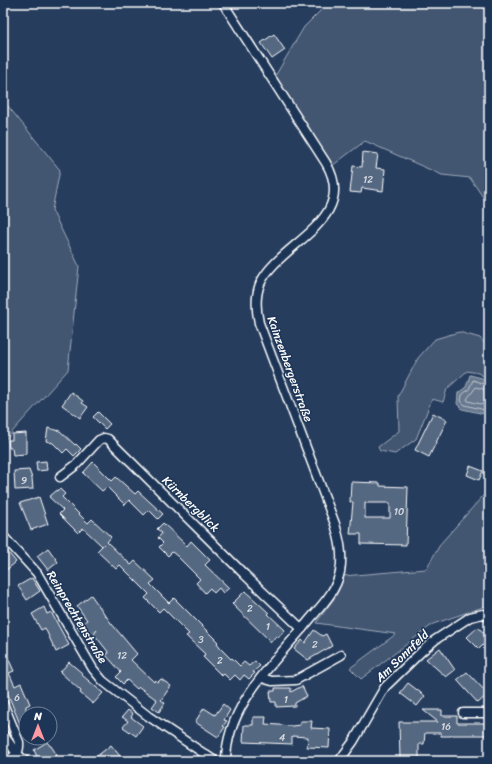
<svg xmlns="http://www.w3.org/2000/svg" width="492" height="764" viewBox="0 0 492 764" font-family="Sriracha,sans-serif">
<rect width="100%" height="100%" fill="#263d5e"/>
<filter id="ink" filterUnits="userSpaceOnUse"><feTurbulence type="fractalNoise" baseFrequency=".025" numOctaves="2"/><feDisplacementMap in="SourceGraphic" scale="8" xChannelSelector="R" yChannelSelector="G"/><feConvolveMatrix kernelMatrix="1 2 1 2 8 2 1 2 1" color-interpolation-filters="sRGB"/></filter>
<g filter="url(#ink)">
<g fill="#425672" stroke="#a0aab8">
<polygon points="328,3 489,3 489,206 470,178 442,175 365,141 332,166 274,78 304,27"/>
<polygon points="3,100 60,170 52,210 79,266 68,370 3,442"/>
<polygon points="459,332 480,338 489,348 489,379 478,373 467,371 447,389 443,402 432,399 416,439 395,454 380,451 378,447 399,431 398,396 418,358 435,339"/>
<polygon points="489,489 489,605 433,624 361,679 350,668 396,634 316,623 336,596 343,576 426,569 441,543"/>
</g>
<polygon fill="#67788e" stroke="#a4aebb" points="470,375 482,378 489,383 489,415 462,409 457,404 458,393 466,387"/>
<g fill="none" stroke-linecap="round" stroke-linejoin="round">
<g stroke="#c2c9d2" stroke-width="1">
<polyline points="489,386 473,380 469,389 462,395 461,401 465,405 489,411"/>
<polyline points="489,391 476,387 467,399 468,401 489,406"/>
</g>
</g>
<g fill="#556781" stroke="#fff" fill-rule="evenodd">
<polygon points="274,34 285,50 272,59 261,43"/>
<polygon points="363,152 378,154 376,168 385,169 383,191 362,188 361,193 350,192 353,166 362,167"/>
<polygon points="71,392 83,401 82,403 88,407 80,418 62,405"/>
<polygon points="98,412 110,424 105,429 93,417"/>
<polygon points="433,413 447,420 429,457 415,450"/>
<polygon points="48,428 60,431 75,445 76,444 81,449 74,456 67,449 63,453 53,443 46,441"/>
<polygon points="26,433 26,454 13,455 12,448 9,448 8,440 12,440 12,434"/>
<polygon points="46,461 47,470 37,471 36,462"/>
<polygon points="93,462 112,481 116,477 135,494 138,491 163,514 158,519 149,510 144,515 129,500 125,505 107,487 102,491 83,473"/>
<polygon points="470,466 483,471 479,480 467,475"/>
<polygon points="29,470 32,478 33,489 15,490 14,471"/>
<path d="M 351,482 L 380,483 L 380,486 L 408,487 L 406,545 L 361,544 L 361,534 L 350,534 L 353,502 L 350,502 ZM 365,503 L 390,503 L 390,518 L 365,518 Z"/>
<polygon points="60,489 65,494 62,497 88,523 92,519 111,537 107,542 131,565 135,561 155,580 150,584 169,603 174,598 218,642 217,643 220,647 219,647 231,659 232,658 240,666 244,662 249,666 255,661 260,666 253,672 255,673 249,679 244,675 240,680 235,675 230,680 224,674 222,676 203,657 205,654 186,636 189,634 163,608 159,612 145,598 149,594 120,565 116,569 97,551 104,544 102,546 83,528 78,533 59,514 63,510 49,497 56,491"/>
<polygon points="39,497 48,524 31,530 20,503"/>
<polygon points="163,523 187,546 191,541 210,560 205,565 229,588 223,593 219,588 214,593 210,588 205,593 196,583 200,579 177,556 172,552 168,556 159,547 163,543 158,538 162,533 157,529"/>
<polygon points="3,546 16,562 3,573"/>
<polygon points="48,548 58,562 48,570 37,556"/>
<polygon points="32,578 40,591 27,600 18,586"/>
<polygon points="245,591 269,613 268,614 285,630 278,638 276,636 271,642 232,604"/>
<polygon points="91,595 111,623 137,654 131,660 154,682 155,680 158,682 161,679 171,686 161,700 165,703 159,712 152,707 157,700 139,687 137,689 127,680 123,684 116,677 121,672 106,655 109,653 94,634 97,630 85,636 77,626 87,620 77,606"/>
<polygon points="44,607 47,614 51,612 69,645 56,652 45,628 41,630 32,614"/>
<polygon points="478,627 489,639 479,649 467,637"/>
<polygon points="314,630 322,636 326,634 332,646 308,660 294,649 302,640 305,643"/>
<polygon points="3,647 14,671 9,673 15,686 21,683 30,704 26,706 26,739 3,682"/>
<polygon points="440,648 455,670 446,677 426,659"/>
<polygon points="69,662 82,673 82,675 103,693 93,704 80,693 81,691 60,672"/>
<polygon points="467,672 488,694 478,703 457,680"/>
<polygon points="408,683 425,696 417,706 400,693"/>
<polygon points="302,686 307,696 295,703 295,706 276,707 276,702 271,702 270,691 275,691 275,688 291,688 291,692"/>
<polygon points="223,704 230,710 224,720 227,721 223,726 225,727 218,737 195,722 204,708 215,715"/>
<polygon points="128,710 133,714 131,717 143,726 136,736 123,727 128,721 122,717"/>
<polygon points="423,710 442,710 442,716 457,716 457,723 489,723 489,735 451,735 451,736 441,736 441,733 425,733 424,744 419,744 419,761 404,761 404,758 400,758 399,722 438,722"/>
<polygon points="253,717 266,717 265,724 292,726 300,725 300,721 312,721 311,728 330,729 329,748 307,747 308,737 292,736 292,744 243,742 244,725 253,725"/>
<polygon points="47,742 50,746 51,746 57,755 55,755 57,758 53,761 39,761 34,750"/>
<polygon points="111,745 120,756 113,761 91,761"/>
</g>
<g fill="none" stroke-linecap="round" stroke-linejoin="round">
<defs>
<g id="street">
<path d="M 223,3 L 326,163 C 360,221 278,243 260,284 C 255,297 256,310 259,323 L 335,524 C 340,541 343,555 340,572 C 336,591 323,604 311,618 C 278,659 226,704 226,761"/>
<polyline points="60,477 76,465 99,440 104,438 108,439 245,575 302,629"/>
<polyline points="3,536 37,573 93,669 103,681 148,716 215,761"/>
<polyline points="262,678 272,681 296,680 341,655"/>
<path d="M 3,703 L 19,742 C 20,754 15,756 6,761"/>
<polyline points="463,713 489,713"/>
<polyline points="3,734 17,754 25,761"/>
<polyline points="339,761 353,742 385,687 422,651 435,640 470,617 483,614 489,617"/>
</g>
</defs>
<use href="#street" stroke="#fff" stroke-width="11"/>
<use href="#street" stroke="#1d3557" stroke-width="8"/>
</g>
</g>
<g text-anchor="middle" stroke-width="3" stroke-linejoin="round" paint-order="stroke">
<g font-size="10" fill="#d4d9e0">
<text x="368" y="183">12</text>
<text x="24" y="484">9</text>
<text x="399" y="515">10</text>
<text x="250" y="612">2</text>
<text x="268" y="630">1</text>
<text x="201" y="643">3</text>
<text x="315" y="648">2</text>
<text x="122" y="659">12</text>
<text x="220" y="664">2</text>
<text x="17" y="701">6</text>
<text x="286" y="703">1</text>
<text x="446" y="730">16</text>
<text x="282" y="741">4</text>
</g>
<g font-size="12" fill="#fff" stroke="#1d3557">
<text transform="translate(290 369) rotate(70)" y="4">Kainzenbergerstraße</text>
<text transform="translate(191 504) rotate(44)" y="4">Kürnbergblick</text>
<text transform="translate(77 617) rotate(59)" y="4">Reinprechtenstraße</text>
<text transform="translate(402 656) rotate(-44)" y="4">Am Sonnfeld</text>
</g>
</g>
<rect width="492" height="764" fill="none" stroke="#1d3557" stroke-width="16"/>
<rect x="8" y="8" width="476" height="748" fill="none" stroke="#fff" stroke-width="1.5" filter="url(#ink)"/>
<g transform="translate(38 726)"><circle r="19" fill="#1d3557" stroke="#77869a"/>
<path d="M0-3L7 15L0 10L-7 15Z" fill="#ff9aa2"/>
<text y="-6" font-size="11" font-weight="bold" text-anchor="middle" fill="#ffffff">N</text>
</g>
</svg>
